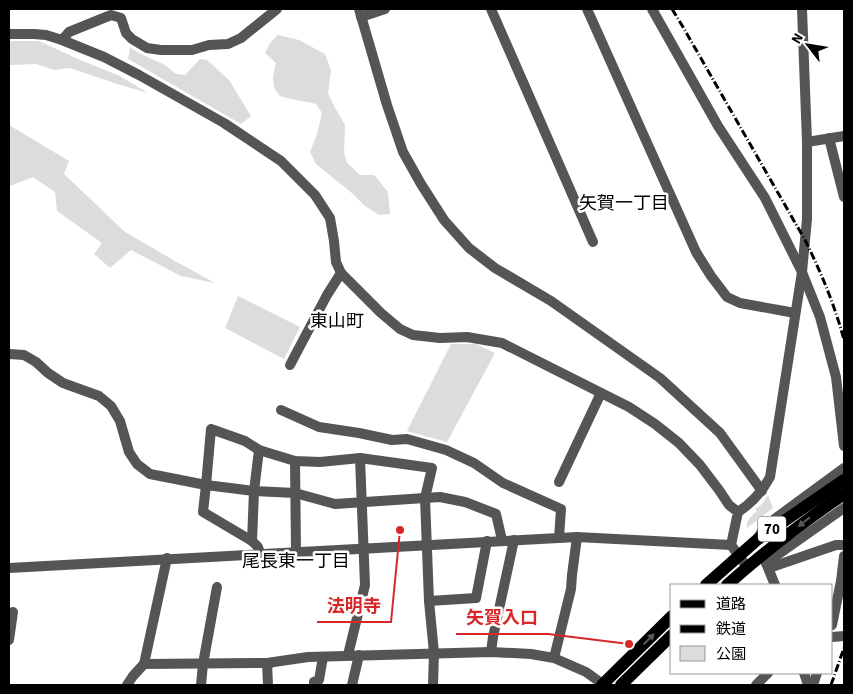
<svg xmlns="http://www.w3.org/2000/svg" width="853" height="694" viewBox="0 0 853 694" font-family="'Source Sans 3','Noto Sans JP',sans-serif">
<rect width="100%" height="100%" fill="#fff"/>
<g fill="#dcdcdc">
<path d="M 278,35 L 299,40 L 325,54 L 331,70 L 328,93 L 334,106 L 345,125 L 344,152 L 347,163 L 360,175 L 374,175 L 388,192 L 390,214 L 379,215 L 365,206 L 353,194 L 316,164 L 310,152 L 317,134 L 322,113 L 316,104 C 310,102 286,99 281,96 C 270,88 273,74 276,63 L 265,53 L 270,43 Z"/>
<polygon points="9,41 39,41 80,60 120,76 148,93 114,83 70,68 54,70 36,64 9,65"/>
<polygon points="130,47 137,52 165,65 176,74 185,75 200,59 207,60 229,80 251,116 241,124 128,59"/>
<polygon points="9,125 69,161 64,174 125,232 175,261 215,283 181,276 131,250 110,268 94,254 102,243 57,211 55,192 33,177 10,186 9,188"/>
<polygon points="238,296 300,327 284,359 225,328"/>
<polygon points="451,344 476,344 495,353 447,442 407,431"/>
<path d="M 768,495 L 773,508 L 747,528 C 746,520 751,516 757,511 L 755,509 L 762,504 Z"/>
</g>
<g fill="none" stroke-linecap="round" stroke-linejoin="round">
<g stroke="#555" stroke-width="10">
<polyline points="359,9 387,105 403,152 421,184 444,220 469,248 495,268 551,301 660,378 720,433 762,491"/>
<polyline points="491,9 593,242"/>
<polyline points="587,9 696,252 711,276 727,297 740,303 795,313"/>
<polyline points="652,9 718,126 765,198 802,272 820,317 836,377 844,446"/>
<polyline points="361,17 385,9"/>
<polyline points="9,34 34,34"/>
<polyline points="62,40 69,32 111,15 121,18 126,33 132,39 147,48 161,50 192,50 209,45 228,44 241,38 277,9"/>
<polyline points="829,138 844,197"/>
<polyline points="807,142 844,136"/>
<polyline points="9,354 24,355 36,362 48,373 63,383 99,396 111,406 120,421 129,452 137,464 150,474 206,485 254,491 295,493 335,504 440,497 465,502 496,514 502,540"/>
<polyline points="290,365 327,295 341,273"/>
<polyline points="281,410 319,427 359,433 392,440 407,439 446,450 474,463 503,483 561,509 559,538"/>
<polyline points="295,461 296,551"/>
<polyline points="559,482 601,393"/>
<path d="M 738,512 C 752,503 762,492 770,477 L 802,272 L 807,219 L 807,142 L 802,9"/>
<polyline points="758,538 765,526 844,468"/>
<polyline points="252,541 254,491 259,450"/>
<polyline points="260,553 258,547 252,541 203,512 206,485 211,429 245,441 259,450 295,461 320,462 360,458 432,468 425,498 429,601 434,653 433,685"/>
<polyline points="766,563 844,508"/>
<polyline points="766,563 775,585"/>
<polyline points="9,568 577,537 731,545"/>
<polyline points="769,568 836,545 844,545"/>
<polyline points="429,601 476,598 487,541"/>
<polyline points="832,625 841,581 844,556"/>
<polyline points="832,637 844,636"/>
<polyline points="9,640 13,612"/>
<polyline points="491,652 493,637 514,540"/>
<polyline points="348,655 365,585 360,458"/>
<polyline points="554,658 571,589 572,575 577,537"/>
<polyline points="144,664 267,663 308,657 491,652 531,654 554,658 586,672 604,685"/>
<polyline points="804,673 808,685"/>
<polyline points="127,685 133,676 144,664 167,558"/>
<polyline points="201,685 203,664 217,587"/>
<polyline points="268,685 267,663 271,663"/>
<polyline points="314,685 314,682 319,680 323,657"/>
<polyline points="352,685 359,655"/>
<polyline points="756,685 768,673"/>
<polyline points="813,685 817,673"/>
</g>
<polyline stroke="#555" stroke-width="10" points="34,34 46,35 62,40 104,57 139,75 224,123 281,161 315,195 330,218 334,241 336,262 341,273 381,313 400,329 413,335 440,338 467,337 502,343 629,407 655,424 679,443 700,465 719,490 729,505 738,512 731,545 747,567"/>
<g stroke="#000" stroke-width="12">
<polyline points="706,585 758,539 844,480"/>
<path d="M 727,585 C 764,552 803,522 844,494"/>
<polyline points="602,685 672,616"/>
<polyline points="621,685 672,635"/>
</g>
<g stroke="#000" stroke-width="3" stroke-dasharray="8 2.5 1 2.5" stroke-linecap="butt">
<path d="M 672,9 L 683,27 L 805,240 C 821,272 835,306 844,340"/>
<polyline points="831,685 844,648"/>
</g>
</g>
<defs><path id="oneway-solid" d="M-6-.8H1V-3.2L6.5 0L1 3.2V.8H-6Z" transform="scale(1.25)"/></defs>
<g fill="#595959">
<use href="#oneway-solid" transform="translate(804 522) rotate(142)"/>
<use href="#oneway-solid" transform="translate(649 639) rotate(-45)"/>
</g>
<g text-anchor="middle" stroke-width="5" stroke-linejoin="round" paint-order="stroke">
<rect fill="#fff" stroke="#4c4c4c" stroke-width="1" x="758" y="516.5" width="28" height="25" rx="4"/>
<g font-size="15" font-weight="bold" fill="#000">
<text x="772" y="534">70</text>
</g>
<g font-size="18" fill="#000" stroke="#fff">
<text x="624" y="209">矢賀一丁目</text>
<text x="337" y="327">東山町</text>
<text x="296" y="567">尾長東一丁目</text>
</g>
</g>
<path fill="none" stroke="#d62828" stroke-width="2" d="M400 530L391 622H317M629 644L548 634H456"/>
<g fill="#d62828" stroke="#fff" stroke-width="2">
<circle cx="400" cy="530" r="5"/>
<circle cx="629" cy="644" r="5"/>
</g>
<g font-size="18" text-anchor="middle" font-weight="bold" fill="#d62828" stroke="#fff" stroke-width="5" stroke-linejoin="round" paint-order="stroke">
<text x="354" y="612">法明寺</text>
<text x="502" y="624">矢賀入口</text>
</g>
<rect width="853" height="694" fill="none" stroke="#000000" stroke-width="20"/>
<rect x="670" y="584" width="162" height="90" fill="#ffffff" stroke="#999999"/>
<rect x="680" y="600" width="25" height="8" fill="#000000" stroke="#999999"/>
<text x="716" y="609" font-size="15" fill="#000000">道路</text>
<rect x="680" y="625" width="25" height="8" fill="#000000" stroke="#999999"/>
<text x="716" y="634" font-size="15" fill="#000000">鉄道</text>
<rect x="680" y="646" width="25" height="15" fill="#dcdcdc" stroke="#999999"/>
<text x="716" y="659" font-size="15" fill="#000000">公園</text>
<g transform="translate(808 45) rotate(301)" stroke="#ffffff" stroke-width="4" paint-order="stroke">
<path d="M0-4L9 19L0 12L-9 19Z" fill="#000000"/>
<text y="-8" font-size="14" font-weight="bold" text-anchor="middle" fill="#000000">N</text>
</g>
</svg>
